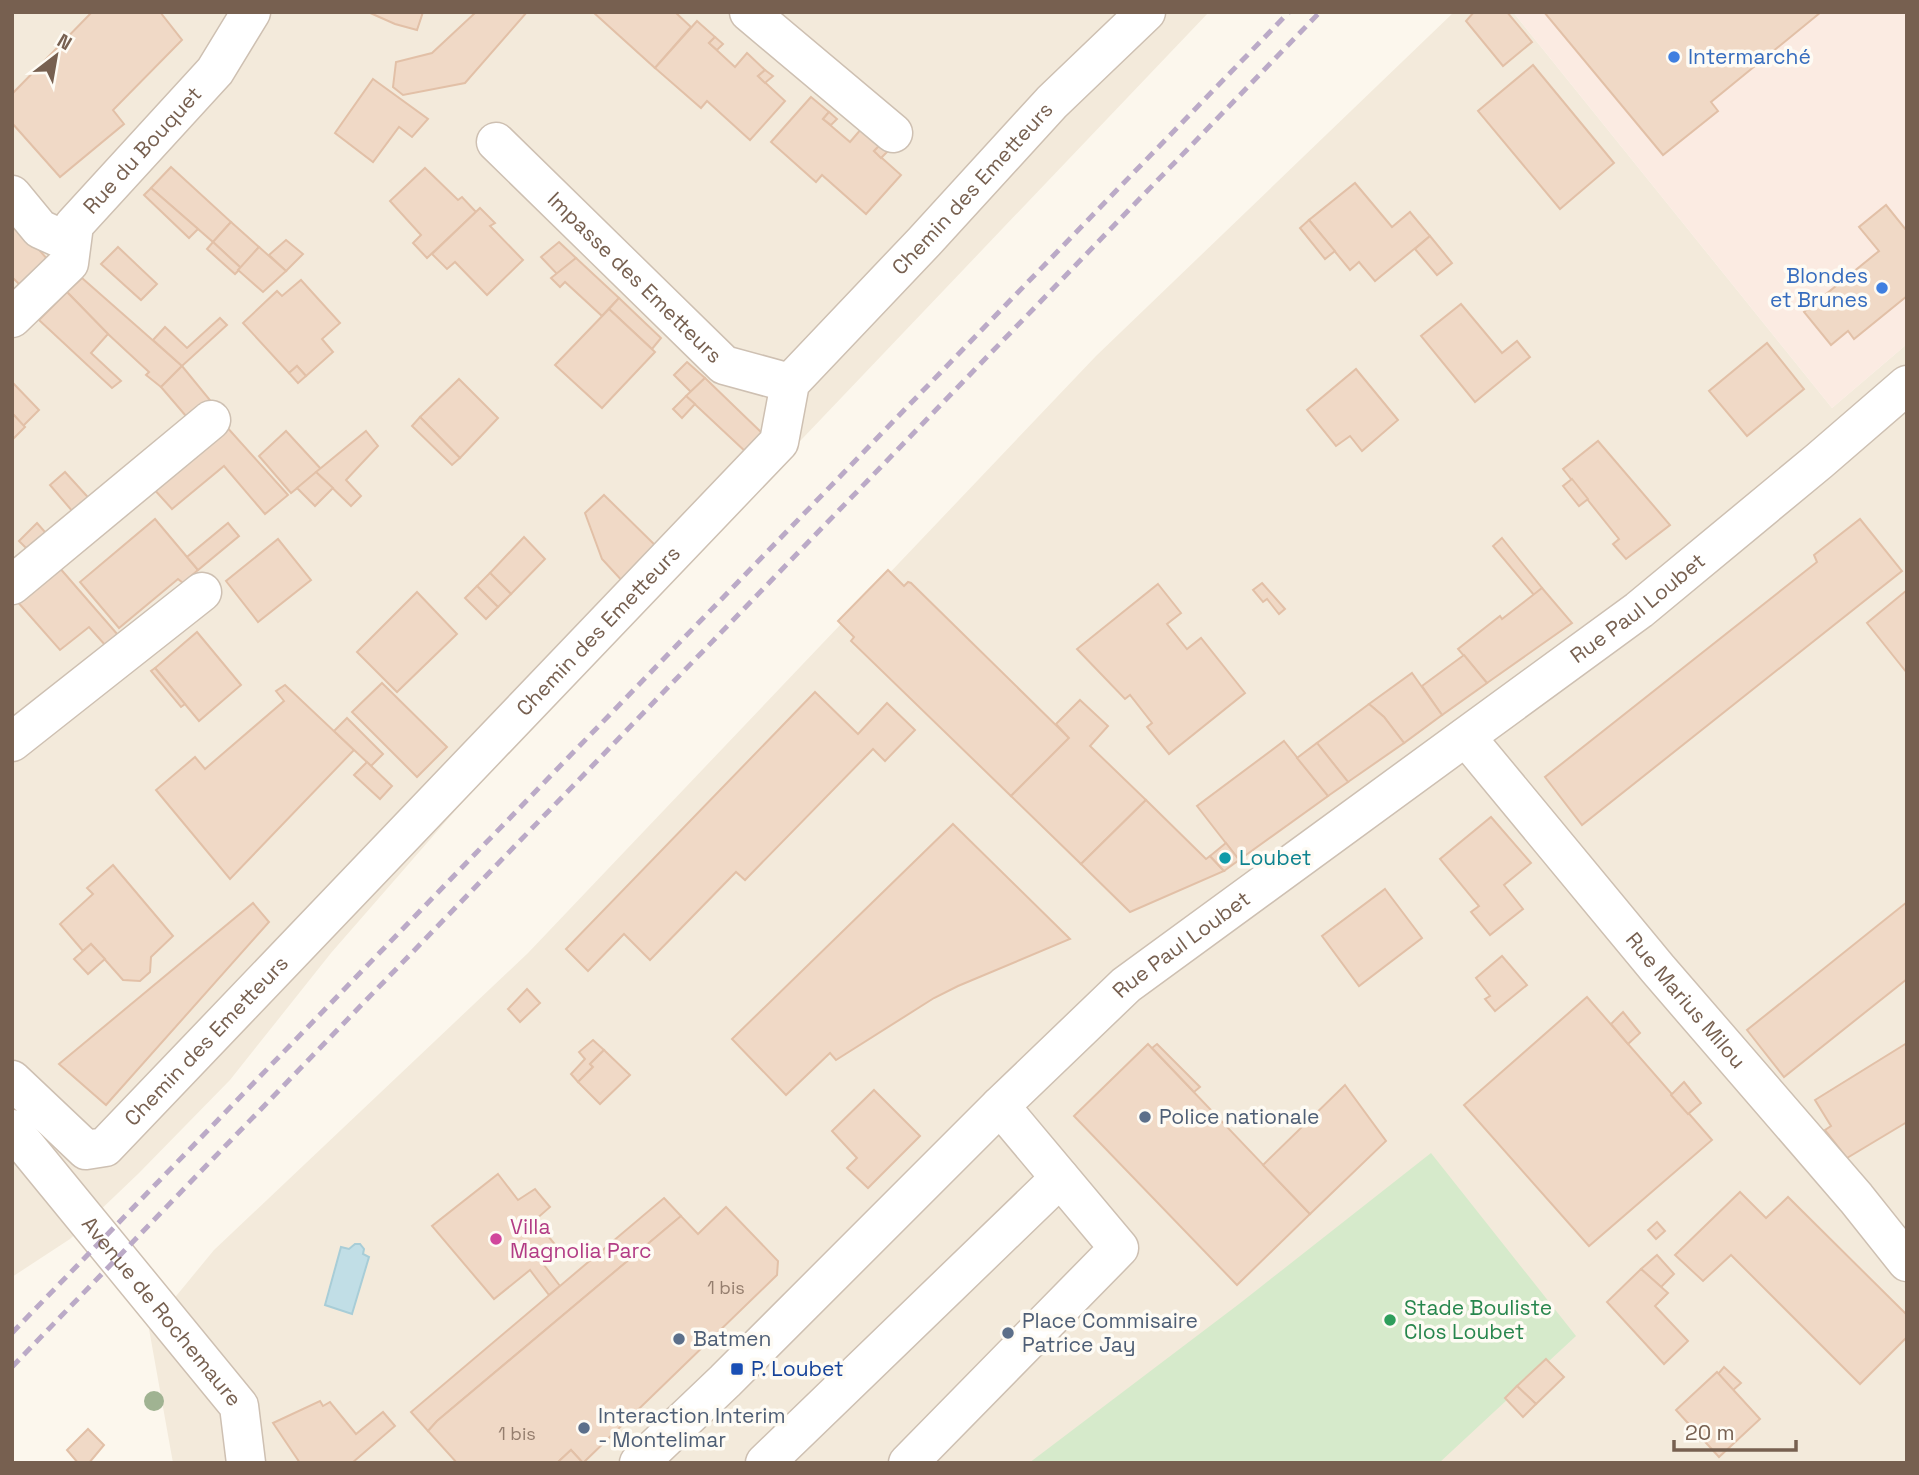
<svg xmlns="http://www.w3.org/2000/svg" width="1919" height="1475" viewBox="0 0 1919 1475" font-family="'Space Grotesk',sans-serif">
<rect width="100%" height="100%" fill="#fcf7ed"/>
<g fill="#f3eadb">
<polygon points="12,12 1209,12 536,718 331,953 230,1080 139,1173 70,1239 12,1277"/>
<polygon points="1454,12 1513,12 1832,408 1907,344 1907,1463 173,1463 149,1329 214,1250 528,953 1096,356"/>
</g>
<polygon fill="#fbebe2" points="1513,12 1907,12 1907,344 1832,408"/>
<polygon fill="#d6eacb" points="1431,1153 1576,1336 1439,1463 1029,1463 1239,1304"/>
<polygon fill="#c1dee6" stroke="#a8cdd7" stroke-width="2" points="355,1244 360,1244 364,1249 363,1254 369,1257 352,1314 325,1305 341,1247 349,1249"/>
<g fill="#f0d9c6" stroke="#e2c0a7" stroke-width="2">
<polygon points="92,12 160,12 182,40 113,110 124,124 60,177 12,123 12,94"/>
<polygon points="368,12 423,12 417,30 395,24"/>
<polygon points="476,12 527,12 465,83 403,95 393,87 396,62 432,53"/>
<polygon points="593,12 675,12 691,27 655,68"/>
<polygon points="1474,12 1507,12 1532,42 1503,66 1466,21"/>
<polygon points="1544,12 1821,12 1711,102 1718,111 1663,155"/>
<polygon points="697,21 715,37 709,43 735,67 747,53 765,70 758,76 785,101 750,140 707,101 701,108 655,68"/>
<polygon points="715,37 723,44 717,50 709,43"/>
<polygon points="1533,65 1614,163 1560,209 1478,111"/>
<polygon points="765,70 773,76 765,83 758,76"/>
<polygon points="373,79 428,119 412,137 399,127 373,162 335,133"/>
<polygon points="811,97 829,112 823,119 850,142 862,128 880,145 874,151 901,175 866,214 822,175 816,182 771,142"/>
<polygon points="829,112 837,119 831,125 823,119"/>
<polygon points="880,145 887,152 881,158 874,151"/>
<polygon points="171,167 231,222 213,242 151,188"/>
<polygon points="425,168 458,200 462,197 476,212 427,258 413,243 421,235 390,201"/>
<polygon points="1355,183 1392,227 1410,212 1430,236 1375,281 1359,262 1350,270 1309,220"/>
<polygon points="151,188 198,229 189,238 144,195"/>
<polygon points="1886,205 1907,231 1907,296 1854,339 1848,331 1831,345 1804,312 1879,251 1859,227"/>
<polygon points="480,208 495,223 490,226 523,260 487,295 455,262 447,269 432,254"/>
<polygon points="1309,220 1335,251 1325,259 1300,228"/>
<polygon points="14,221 48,260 21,286 12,277 12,222"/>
<polygon points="231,222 259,247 241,268 213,242"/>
<polygon points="1430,236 1452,263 1437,275 1415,249"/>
<polygon points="286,240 303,254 286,271 269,255"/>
<polygon points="213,242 241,268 235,274 207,249"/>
<polygon points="559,242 576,258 557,274 541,257"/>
<polygon points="118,247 157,284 141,300 101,264"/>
<polygon points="259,247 286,271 263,292 238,270"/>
<polygon points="576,258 619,298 602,316 565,282 560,287 551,278"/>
<polygon points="82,278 182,366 161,387 146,375 149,372 108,334 67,292"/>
<polygon points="301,280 340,323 322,339 333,352 306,376 297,366 289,373 243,323 277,291 282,296"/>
<polygon points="67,292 108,334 91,353 121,381 112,388 39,320"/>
<polygon points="619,298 661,338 652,349 609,309"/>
<polygon points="1461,304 1502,353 1517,341 1530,357 1475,402 1421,336"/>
<polygon points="609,309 655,352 602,408 555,365"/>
<polygon points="220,318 227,325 182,366 153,340 165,327 187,348"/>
<polygon points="1767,343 1804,389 1747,436 1709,391"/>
<polygon points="687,362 705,378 691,392 674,375"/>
<polygon points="182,366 214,405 192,423 161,387"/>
<polygon points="297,366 306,376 298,383 289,373"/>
<polygon points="1356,369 1398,420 1362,451 1350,436 1336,446 1307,410"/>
<polygon points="705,378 764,435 747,453 686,396"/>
<polygon points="459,379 498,418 460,458 420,417"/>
<polygon points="12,382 39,410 23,426 12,413"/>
<polygon points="686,396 695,404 682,418 673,409"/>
<polygon points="13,414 25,427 12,440 12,415"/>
<polygon points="420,417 460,458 452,465 412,426"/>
<polygon points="225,425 288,495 265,514 224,466 172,509 152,487"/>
<polygon points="286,431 321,469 291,493 259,456"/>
<polygon points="366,431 378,446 346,480 361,496 351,506 316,472"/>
<polygon points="1598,441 1670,525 1626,559 1613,544 1619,539 1563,469"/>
<polygon points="65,472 95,505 79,519 50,485"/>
<polygon points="316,472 333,488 315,506 297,488"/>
<polygon points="1572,479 1588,499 1579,506 1563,486"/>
<polygon points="604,495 658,548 625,584 602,559 585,513"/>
<polygon points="155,519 198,570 183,583 178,579 119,628 80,582"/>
<polygon points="1860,519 1902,571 1582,825 1545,777 1817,562 1814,555"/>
<polygon points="37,523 53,541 34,556 19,541"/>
<polygon points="228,523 239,536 198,570 187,557"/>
<polygon points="524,537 545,559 511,594 490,573"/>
<polygon points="1502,538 1542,588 1534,595 1493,546"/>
<polygon points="278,539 311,580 258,622 226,581"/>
<polygon points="58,566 118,635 106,646 89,627 60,650 16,600"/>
<polygon points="888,570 904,586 908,582 911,583 1069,738 1011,796 851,641 854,637 838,621"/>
<polygon points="490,573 511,594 498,607 477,586"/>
<polygon points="1262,583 1285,609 1279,614 1267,599 1263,602 1253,590"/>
<polygon points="1158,584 1181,613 1167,624 1187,649 1201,638 1245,693 1169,754 1147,727 1152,723 1130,695 1125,699 1077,649"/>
<polygon points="477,586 498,607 486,619 465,598"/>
<polygon points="1542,588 1572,623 1487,683 1458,649 1500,616 1502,619"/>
<polygon points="1907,590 1907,673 1867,623"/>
<polygon points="417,592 457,634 397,692 357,652"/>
<polygon points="197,632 241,685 199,721 155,668"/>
<polygon points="1464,655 1487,683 1442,715 1422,686"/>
<polygon points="155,668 185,704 181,707 151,671"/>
<polygon points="1412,673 1442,715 1404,743 1384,717 1369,704"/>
<polygon points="382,683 447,747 417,777 352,712"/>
<polygon points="285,685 354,750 230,879 156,790 195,757 205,769 284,701 276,691"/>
<polygon points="815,692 858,734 887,703 915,730 885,761 873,749 745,880 736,872 650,960 624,934 588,971 566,949"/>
<polygon points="1080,700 1108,726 1090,746 1146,800 1081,864 1011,796 1069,738 1056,724"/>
<polygon points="1369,704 1384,717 1404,743 1348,782 1317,743"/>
<polygon points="347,718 383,754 371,766 334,731"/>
<polygon points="1284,741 1328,796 1239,860 1197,806"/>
<polygon points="1317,743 1348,782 1328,796 1297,758"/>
<polygon points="367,762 392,786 380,799 354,775"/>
<polygon points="1146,800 1206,859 1210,856 1224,871 1130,912 1081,864"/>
<polygon points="1491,817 1531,863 1504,885 1523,909 1490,935 1471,912 1479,906 1440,859"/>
<polygon points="953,824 1070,939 958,986 934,998 836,1060 830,1053 786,1095 732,1039"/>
<polygon points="1226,843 1239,860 1224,871 1210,856"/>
<polygon points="113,865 173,936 151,957 150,972 140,981 123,980 91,944 83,951 60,924 93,894 87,888"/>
<polygon points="1385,889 1422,938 1359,986 1322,936"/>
<polygon points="1907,902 1907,979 1784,1077 1747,1030"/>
<polygon points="253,903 269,922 106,1105 59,1064"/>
<polygon points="91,944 105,959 88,974 74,959"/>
<polygon points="1502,956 1527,985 1495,1011 1485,999 1490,996 1476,978"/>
<polygon points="527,989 540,1003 520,1022 508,1009"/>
<polygon points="1587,997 1712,1140 1589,1246 1464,1105"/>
<polygon points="1623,1012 1640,1033 1628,1044 1611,1024"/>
<polygon points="593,1040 604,1050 590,1064 593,1067 578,1082 571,1074 585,1059 579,1052"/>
<polygon points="1907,1043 1907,1122 1847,1158 1825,1130 1831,1126 1815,1100"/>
<polygon points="1148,1044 1310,1214 1237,1285 1074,1116"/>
<polygon points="1157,1044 1200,1087 1194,1092 1152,1048"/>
<polygon points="604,1050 630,1075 600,1104 578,1082 593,1067 590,1064"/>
<polygon points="1684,1082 1701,1103 1688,1114 1671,1095"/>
<polygon points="1345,1085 1386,1141 1310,1214 1263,1165"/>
<polygon points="874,1090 920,1136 868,1188 847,1168 857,1158 832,1131"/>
<polygon points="498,1174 518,1200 535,1189 550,1207 535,1220 557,1247 541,1261 560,1286 549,1295 530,1270 494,1299 432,1226"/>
<polygon points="1740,1192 1766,1218 1788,1197 1907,1315 1907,1337 1860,1384 1731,1255 1703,1281 1675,1255"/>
<polygon points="664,1198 681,1216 437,1421 428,1431 411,1412"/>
<polygon points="726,1207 778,1261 777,1275 583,1463 571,1450 557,1463 457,1463 428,1431 437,1421 681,1216 698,1234"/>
<polygon points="1657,1222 1665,1231 1656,1239 1648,1230"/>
<polygon points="1657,1255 1674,1274 1661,1287 1641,1269"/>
<polygon points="1641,1269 1668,1293 1655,1306 1688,1341 1664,1364 1607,1302"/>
<polygon points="1546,1359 1564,1377 1536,1404 1517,1386"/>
<polygon points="1724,1367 1741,1383 1733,1390 1718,1374"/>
<polygon points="1717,1372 1760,1419 1719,1457 1676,1410"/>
<polygon points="1517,1386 1536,1404 1523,1417 1505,1398"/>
<polygon points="320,1401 323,1406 330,1402 356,1434 383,1412 395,1426 352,1463 300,1463 273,1423"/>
<polygon points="88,1429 104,1445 89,1463 78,1463 67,1450"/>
<polygon points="571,1450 583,1463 557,1463"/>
</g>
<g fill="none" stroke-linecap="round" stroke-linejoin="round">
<defs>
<g id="minor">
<polyline points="749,12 893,133"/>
<path id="s1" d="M 496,142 L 724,365 L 790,383"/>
<polyline points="12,195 40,229 71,243"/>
<path id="s2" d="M 12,318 L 69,263 L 74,225 L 215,71 L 251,12"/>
<polyline points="12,585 211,420"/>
<path id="s3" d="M 1466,737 L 1658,969 L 1856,1198 L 1907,1262"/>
<polyline points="12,742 202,592"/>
<path id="s4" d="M 12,1080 L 86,1150 L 105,1147 L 779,442 L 790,383 L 923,243 L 1052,102 L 1146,12"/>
<path id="s5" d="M 12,1129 L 239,1406 L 246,1463"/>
<path id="s6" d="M 639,1463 L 725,1381 L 1000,1106 L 1126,985 L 1639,610 L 1819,461 L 1907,385"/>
<polyline points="765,1463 1060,1178"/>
<polyline points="908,1463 1119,1248 1000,1106"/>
</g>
</defs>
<use href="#minor" stroke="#cec0b2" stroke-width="41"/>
<use href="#minor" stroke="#fff" stroke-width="38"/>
<g stroke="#bbaac7" stroke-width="5" stroke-dasharray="10 7" stroke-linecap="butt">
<polyline points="12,1333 1289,12"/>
<polyline points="12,1367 1320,12"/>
</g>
</g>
<circle fill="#a0b392" cx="154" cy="1401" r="10"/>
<g fill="#3f7fe0" stroke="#fefbf4" stroke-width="2.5">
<circle cx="1674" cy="57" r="7"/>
<circle cx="1882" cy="288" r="7"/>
</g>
<circle fill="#0f9aa8" stroke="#fefbf4" stroke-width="2.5" cx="1225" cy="858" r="7"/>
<g fill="#5c6f8a" stroke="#fefbf4" stroke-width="2.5">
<circle cx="1145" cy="1117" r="7"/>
<circle cx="1008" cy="1333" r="7"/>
<circle cx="679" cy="1339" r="7"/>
<circle cx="584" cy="1428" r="7"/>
</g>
<circle fill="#d1479c" stroke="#fefbf4" stroke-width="2.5" cx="496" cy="1239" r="7"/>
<circle fill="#2e9e5b" stroke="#fefbf4" stroke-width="2.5" cx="1390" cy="1320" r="7"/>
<rect fill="#1a4fb4" stroke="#fefbf4" stroke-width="2.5" x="730" y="1362" width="14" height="14" rx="3.5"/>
<g text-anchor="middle" stroke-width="7" stroke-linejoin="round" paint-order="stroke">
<g font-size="18" fill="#957e6e">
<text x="726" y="1294">1 bis</text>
<text x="517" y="1440">1 bis</text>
</g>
<g font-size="21" fill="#366cbe" stroke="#fefbf4" text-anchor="start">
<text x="1688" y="64">Intermarché</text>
<text x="1868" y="283" text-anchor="end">Blondes<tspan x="1868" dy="24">et Brunes</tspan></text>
</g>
<g font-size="21" fill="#776050" stroke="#fefbf4">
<text dy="7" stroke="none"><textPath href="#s2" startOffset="219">Rue du Bouquet</textPath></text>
<text dy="7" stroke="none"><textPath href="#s4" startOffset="1423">Chemin des Emetteurs</textPath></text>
<text dy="7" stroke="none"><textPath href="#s1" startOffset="194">Impasse des Emetteurs</textPath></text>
<text dy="7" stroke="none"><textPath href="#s6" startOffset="1318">Rue Paul Loubet</textPath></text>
<text dy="7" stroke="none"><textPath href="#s4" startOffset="835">Chemin des Emetteurs</textPath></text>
<text dy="7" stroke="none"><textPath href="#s6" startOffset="751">Rue Paul Loubet</textPath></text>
<text dy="7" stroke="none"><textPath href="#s3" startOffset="343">Rue Marius Milou</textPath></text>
<text dy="7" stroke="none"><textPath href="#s4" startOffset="268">Chemin des Emetteurs</textPath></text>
<text dy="7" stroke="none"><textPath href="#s5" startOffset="236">Avenue de Rochemaure</textPath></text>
</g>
<g font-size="21" fill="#0d838f" stroke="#fefbf4" text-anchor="start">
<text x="1239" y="865">Loubet</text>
</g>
<g font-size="21" fill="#4e5e75" stroke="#fefbf4" text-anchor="start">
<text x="1159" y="1124">Police nationale</text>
<text x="1022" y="1328">Place Commisaire<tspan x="1022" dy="24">Patrice Jay</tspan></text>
<text x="693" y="1346">Batmen</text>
<text x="598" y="1423">Interaction Interim<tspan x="598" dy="24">- Montelimar</tspan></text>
</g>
<g font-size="21" fill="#b23c85" stroke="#fefbf4" text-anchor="start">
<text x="510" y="1234">Villa<tspan x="510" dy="24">Magnolia Parc</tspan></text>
</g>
<g font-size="21" fill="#27864d" stroke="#fefbf4" text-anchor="start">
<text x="1404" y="1315">Stade Bouliste<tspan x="1404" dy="24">Clos Loubet</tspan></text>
</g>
<g font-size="21" fill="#164399" stroke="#fefbf4" text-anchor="start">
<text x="751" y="1376">P. Loubet</text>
</g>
</g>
<rect width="1919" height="1475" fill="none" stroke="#776050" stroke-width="28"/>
<g transform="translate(56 56) rotate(31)" stroke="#fefbf4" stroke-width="5" paint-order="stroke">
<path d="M0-5L12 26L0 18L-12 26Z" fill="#776050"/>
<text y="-10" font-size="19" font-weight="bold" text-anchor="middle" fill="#776050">N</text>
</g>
<path d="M1674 1440v10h122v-10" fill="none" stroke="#776050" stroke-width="3.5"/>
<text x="1685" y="1440" font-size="21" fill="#776050" stroke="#fefbf4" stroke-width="5" paint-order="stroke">20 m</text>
</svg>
